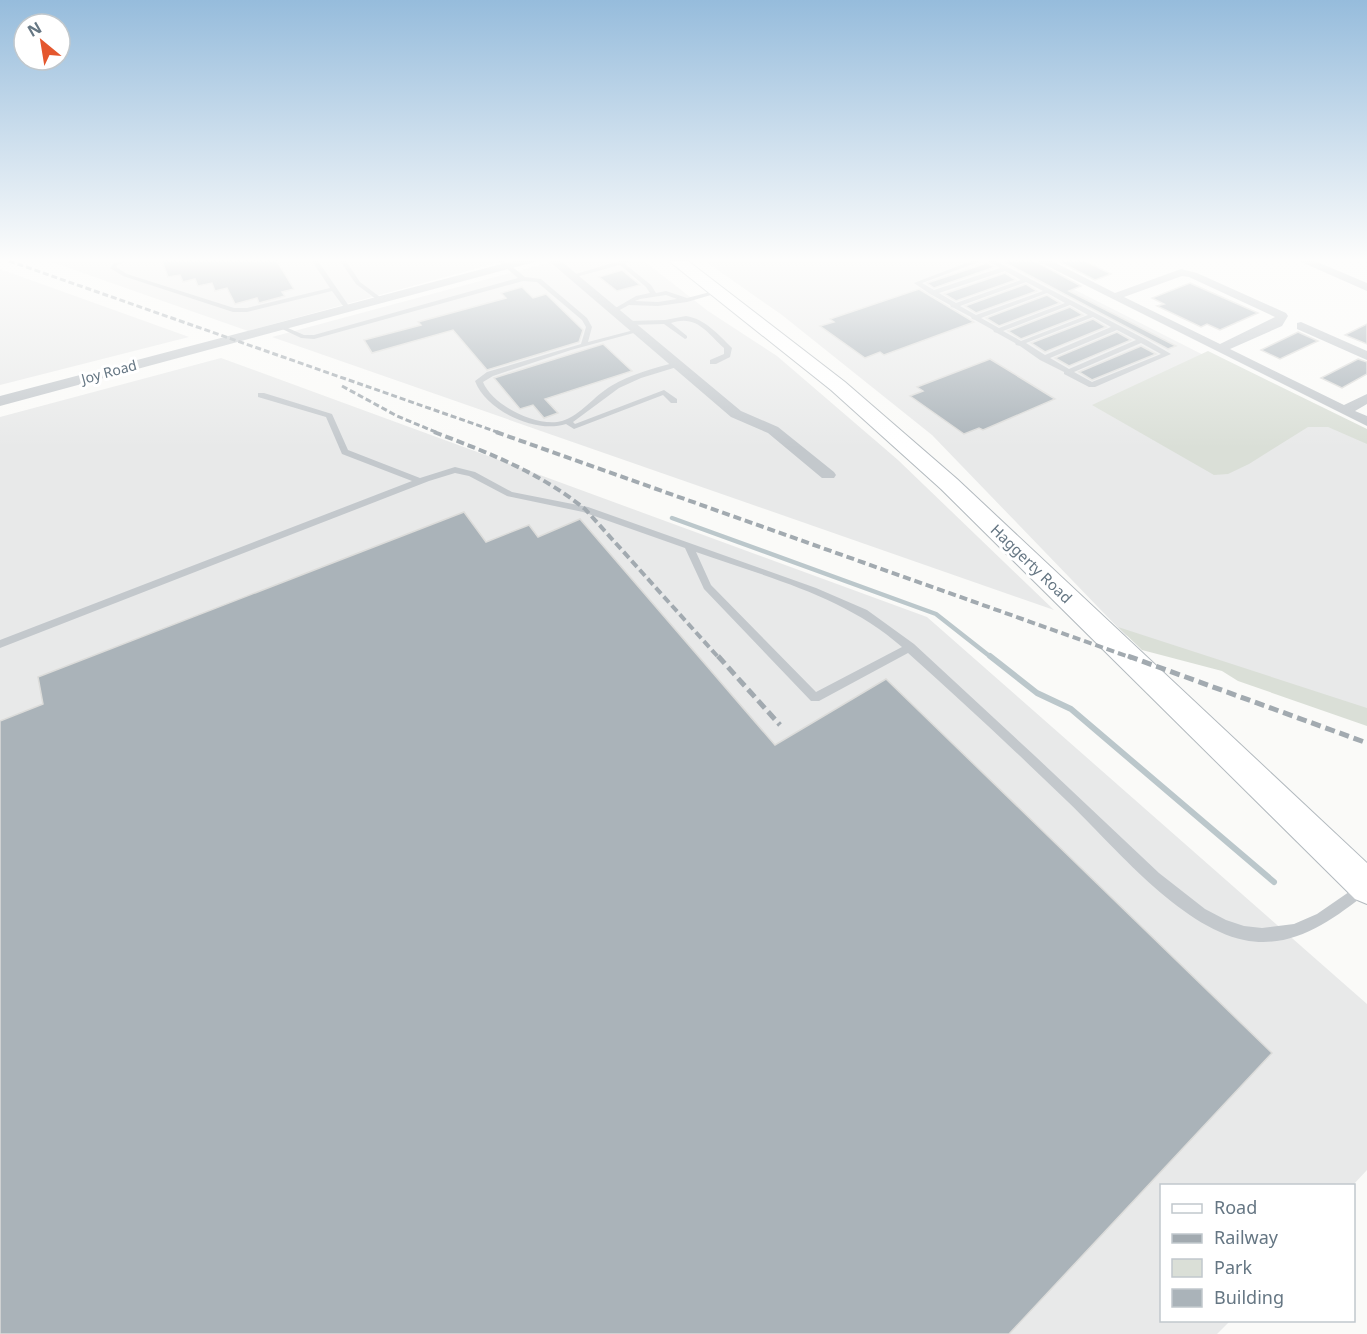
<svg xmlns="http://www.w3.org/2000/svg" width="1367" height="1334" viewBox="0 0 1367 1334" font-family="'Noto Sans',sans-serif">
<rect width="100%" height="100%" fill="#fafaf8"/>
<g fill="#e8e9e9">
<polygon points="49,261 504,261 248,331"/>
<polygon points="555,261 644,261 708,311 777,356 898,460 1054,610 272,337"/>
<polygon points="705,261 1018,261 1367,438 1367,716 1125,635 932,435 782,315"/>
<polygon points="0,269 189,337 0,385"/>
<polygon points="221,358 927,617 1367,1004 1367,1170 1353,1185 1162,1186 1162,1320 1230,1321 1217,1334 0,1334 0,417"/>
</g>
<g fill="#dadfd7">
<polygon points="1208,351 1367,429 1367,444 1328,427 1308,427 1249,464 1228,474 1214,475 1092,405"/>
<polygon points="1118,627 1367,708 1367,726 1238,681 1222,671 1142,650"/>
</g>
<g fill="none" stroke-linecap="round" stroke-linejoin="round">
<polyline stroke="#bbc7cb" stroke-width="4.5" points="672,518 936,614 992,658"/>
<polyline stroke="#bbc7cb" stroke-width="6" points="990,656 1037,693 1071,709 1274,882"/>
</g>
<g fill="#aab3b9" stroke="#dcdcda" stroke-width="1.5">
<polygon points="162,261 277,261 294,289 282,292 285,296 259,303 257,298 235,304 227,288 215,291 212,283 198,286 195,279 183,282 180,275 168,277"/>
<polygon points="1002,261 1035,261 1081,286 1069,291 1176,346 1168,349"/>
<polygon points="1058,261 1085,261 1111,274 1095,280"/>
<polygon points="987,263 995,267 934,288 927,283"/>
<polygon points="622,270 640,285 617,291 599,277"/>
<polygon points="1005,273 1016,280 956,301 944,294"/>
<polygon points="1190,283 1208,291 1258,313 1220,330 1207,324 1201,327 1157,306 1164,304 1152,298"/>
<polygon points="1026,284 1037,291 976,313 965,306"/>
<polygon points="522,287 533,298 546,294 583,330 579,342 487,370 453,330 372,353 364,340 421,325 418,322 506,298 501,293"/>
<polygon points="919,289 974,322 884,355 880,352 865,358 820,326 834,322 830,319"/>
<polygon points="1047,295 1060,303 999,326 986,318"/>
<polygon points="1070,307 1083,315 1021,339 1008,331"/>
<polygon points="1093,319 1106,327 1045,352 1031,343"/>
<polygon points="1367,324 1367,344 1345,335"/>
<polygon points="1117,332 1131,340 1069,366 1055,358"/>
<polygon points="1298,332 1318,341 1280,359 1261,350"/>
<polygon points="603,344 632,371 545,399 558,413 544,418 533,405 520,409 494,378"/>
<polygon points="1141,346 1156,354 1092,380 1079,372"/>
<polygon points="990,359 1055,399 983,430 979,428 964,434 910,396 923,391 917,387"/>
<polygon points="1358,359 1367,362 1367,374 1342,388 1321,378"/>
<polygon points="464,512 486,542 529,525 538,537 580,519 775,745 886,679 1272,1053 1009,1334 0,1334 0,721 43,704 38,677"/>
</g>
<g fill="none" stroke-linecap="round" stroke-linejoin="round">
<defs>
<polygon id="secondary" points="669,261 688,261 845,382 957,479 1367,863 1367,904 1355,899 941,489 831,390"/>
</defs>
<use href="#secondary" stroke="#b3babf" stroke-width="2"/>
<g fill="#c3c8cc" fill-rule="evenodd">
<polygon points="128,261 118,264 116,267 127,274 234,308 247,308 330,288 312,261 318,261 351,309 346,310 332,291 247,312 233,312 123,276 110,268 114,262"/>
<polygon points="340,261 346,261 360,282 384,300 384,302 380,302 356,284"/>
<path d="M 498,261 L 505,261 L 525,277 L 541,279 L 587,318 L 592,327 L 588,342 L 638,329 L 641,331 L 571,350 L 493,376 L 483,382 C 492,405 537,428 562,421 C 581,415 594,396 611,386 C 631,374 655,368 677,362 L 681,364 L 680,366 L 641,378 L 619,388 L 573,422 L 575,424 L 664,390 L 677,399 L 677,403 L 671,403 L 663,395 L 574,429 L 566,424 C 536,434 486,411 475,381 L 487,372 L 581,344 L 586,327 L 582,320 L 537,282 L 523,281 L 314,339 L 301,338 L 278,327 L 281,325 L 304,335 L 314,335 L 518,278 Z"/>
<path d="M 619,261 L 631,261 L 625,264 L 651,285 L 656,293 L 666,291 L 687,298 L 718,290 L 721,292 L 687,302 L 658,306 L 629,305 L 614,313 L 611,311 L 612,310 L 636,296 L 650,293 L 646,287 L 620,265 L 572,278 L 569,276 ZM 666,295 L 677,299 L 658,302 L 635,301 L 640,299 Z"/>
<path d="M 971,261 L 981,261 L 922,283 L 934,290 L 1000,268 L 988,261 L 996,261 L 1145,339 L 1171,354 L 1095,387 L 1089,387 L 1064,374 L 1064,372 L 1040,360 L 1020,346 L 1016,345 L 1015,343 L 997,333 L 994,332 L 993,330 L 975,320 L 972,319 L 971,317 L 954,308 L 951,307 L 950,305 L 930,294 L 914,283 ZM 1005,271 L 1021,280 L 956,303 L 939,293 ZM 1026,282 L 1043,291 L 976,315 L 960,306 ZM 1047,293 L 1065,303 L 999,328 L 981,318 ZM 1070,305 L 1088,315 L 1021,341 L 1003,331 ZM 1093,317 L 1111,327 L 1045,355 L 1026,343 ZM 1117,330 L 1136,340 L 1069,369 L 1050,358 ZM 1141,343 L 1161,354 L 1092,382 L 1074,372 Z"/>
<path d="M 686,316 C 705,319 718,334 732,348 L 730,357 L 716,364 L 710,364 L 710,360 L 724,354 L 724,348 C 707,333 697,314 671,323 L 687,336 L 687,338 L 685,339 L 664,324 L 629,325 L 626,323 L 629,321 L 665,320 Z"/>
<path d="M 258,393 L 264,393 L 332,414 L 348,450 L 420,478 L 455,467 L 475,472 L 512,492 L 588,507 L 816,588 L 867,610 L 914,644 L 1035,756 L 1159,873 L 1205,909 L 1226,920 L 1244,926 L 1262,928 L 1294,924 L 1317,914 L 1362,883 L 1367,886 L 1367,893 C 1331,921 1292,950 1244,940 C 1179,926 1114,846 1067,801 C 1015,751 962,701 908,653 L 819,701 L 811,701 L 704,589 L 685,548 L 583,512 L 507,496 L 469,476 L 455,473 L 429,481 L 0,648 L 0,640 L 412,481 L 342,454 L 326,417 L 258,397 ZM 696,552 C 766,577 845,596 902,647 L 816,692 L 711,585 Z"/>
</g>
<g fill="#c3c8cc" fill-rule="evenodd">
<polygon points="549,261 561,261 741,411 778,427 834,472 836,475 834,478 822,478 768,433 731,417"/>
<path d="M 1037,261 L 1052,261 L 1115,293 L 1181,269 L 1197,273 L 1286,313 L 1288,316 L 1282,326 L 1230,349 L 1344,405 L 1367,394 L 1367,404 L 1355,411 L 1367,416 L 1367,426 ZM 1182,276 L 1189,277 L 1275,317 L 1220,344 L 1124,297 Z"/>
<polygon points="1299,261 1315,261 1367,283 1367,291"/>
<polygon points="1301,322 1367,351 1367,360 1297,329 1297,323"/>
</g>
<polygon fill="#c3c8cc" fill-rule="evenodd" points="513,261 538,261 0,406 0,396"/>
<use href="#secondary" fill="#fff" fill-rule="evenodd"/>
<g stroke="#a2aab0" stroke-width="3" stroke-dasharray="6 3" stroke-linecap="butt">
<polyline points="9,261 500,433"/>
<polyline points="342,386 397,416 438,433"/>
</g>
<g stroke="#a2aab0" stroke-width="4" stroke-dasharray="8 4" stroke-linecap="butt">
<path d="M 434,432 C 489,453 539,472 585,509 L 719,658"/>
<polyline points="496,432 1132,658"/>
</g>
<g stroke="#a2aab0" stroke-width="5" stroke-dasharray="10 5" stroke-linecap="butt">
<polyline points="718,656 780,725"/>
<polyline points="1128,656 1367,743"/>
</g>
</g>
<linearGradient id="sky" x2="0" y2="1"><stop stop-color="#96bcdc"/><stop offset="0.58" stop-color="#fdfdfc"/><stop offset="1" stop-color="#fdfdfc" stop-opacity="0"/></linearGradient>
<rect width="1367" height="448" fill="url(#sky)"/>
<g text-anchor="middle" stroke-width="6" stroke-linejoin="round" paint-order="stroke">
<g font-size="14" fill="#657683" stroke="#fff">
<text transform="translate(109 372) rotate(-15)" y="5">Joy Road</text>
</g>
<g font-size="15" fill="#657683" stroke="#fff">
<text transform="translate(1031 564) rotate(44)" y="5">Haggerty Road</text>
</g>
</g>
<rect x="1160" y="1184" width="195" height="138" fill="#ffffff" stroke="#c1c8cd" stroke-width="1.5"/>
<rect x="1172" y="1204" width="30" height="9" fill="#ffffff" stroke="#c1c8cd" stroke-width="1.5"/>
<text x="1214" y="1214" font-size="18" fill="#657683">Road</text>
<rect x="1172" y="1234" width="30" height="9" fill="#a2aab0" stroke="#c1c8cd" stroke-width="1.5"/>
<text x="1214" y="1244" font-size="18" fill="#657683">Railway</text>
<rect x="1172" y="1259" width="30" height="18" fill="#dadfd7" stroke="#c1c8cd" stroke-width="1.5"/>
<text x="1214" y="1274" font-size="18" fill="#657683">Park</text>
<rect x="1172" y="1289" width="30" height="18" fill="#aab3b9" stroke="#c1c8cd" stroke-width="1.5"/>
<text x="1214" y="1304" font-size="18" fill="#657683">Building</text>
<g transform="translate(42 42) rotate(330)"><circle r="28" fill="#ffffff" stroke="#c1c8cd" stroke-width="1.5"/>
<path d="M0-4.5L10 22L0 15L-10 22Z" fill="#e4572e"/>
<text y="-9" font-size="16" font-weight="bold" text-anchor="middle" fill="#657683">N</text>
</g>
</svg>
